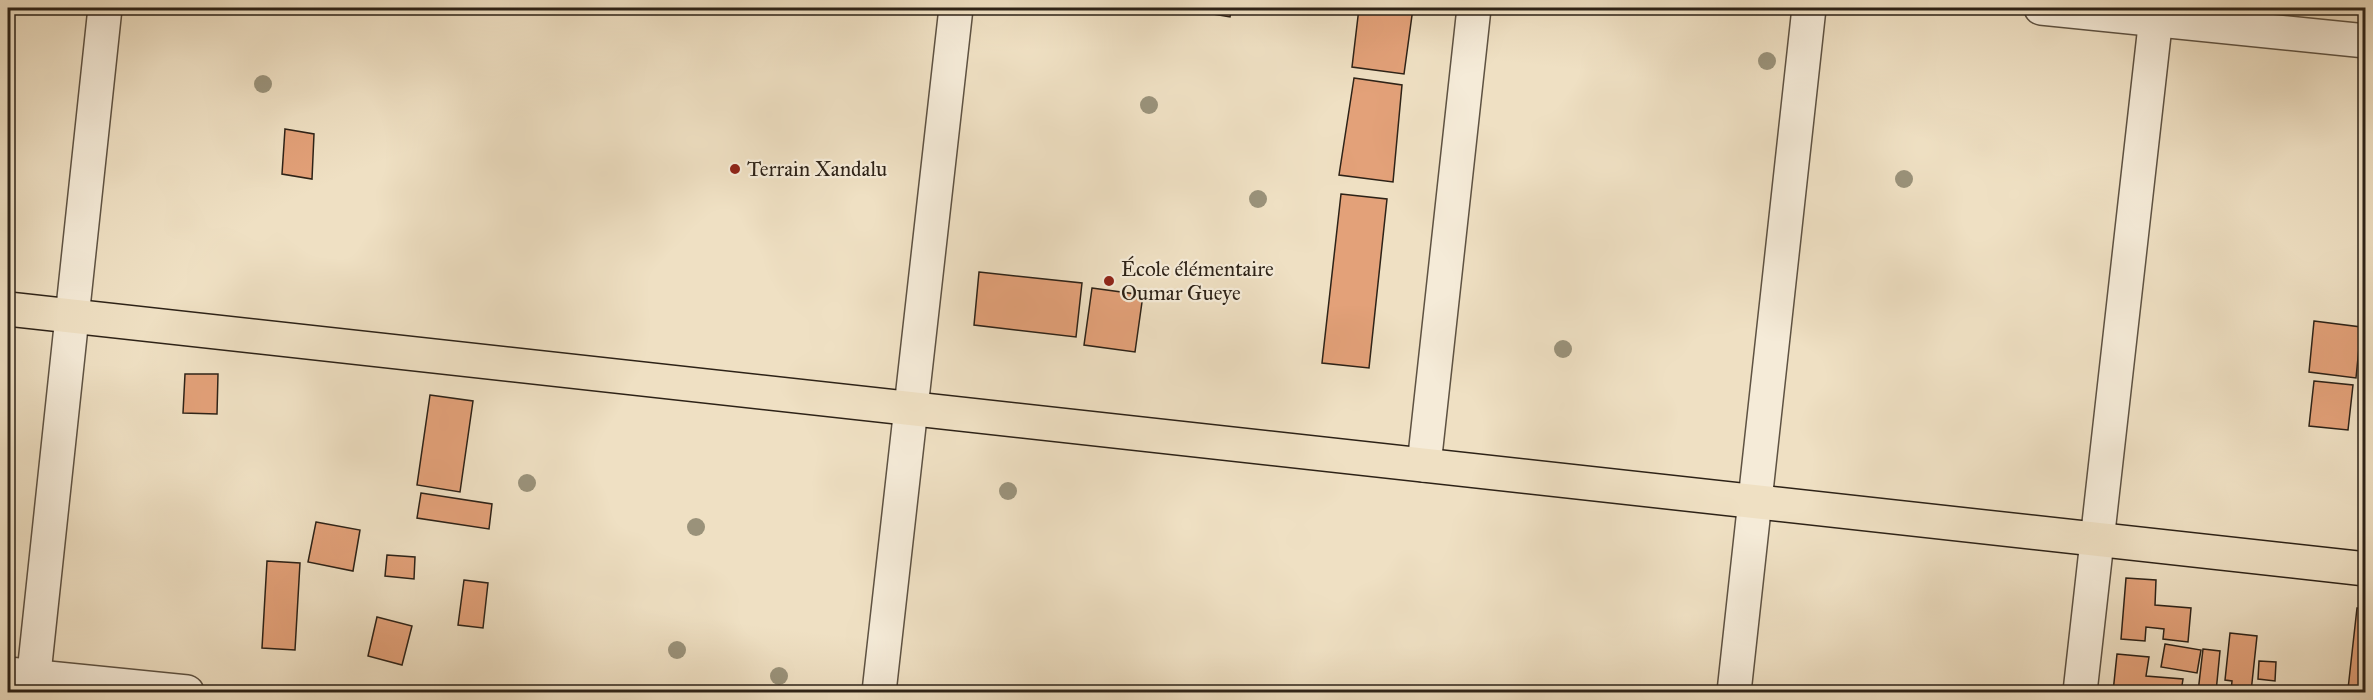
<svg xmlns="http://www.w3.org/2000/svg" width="2373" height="700" viewBox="0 0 2373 700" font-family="'IM FELL Great Primer',serif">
<rect width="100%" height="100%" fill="#efe0c3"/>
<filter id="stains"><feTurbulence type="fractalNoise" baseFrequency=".00333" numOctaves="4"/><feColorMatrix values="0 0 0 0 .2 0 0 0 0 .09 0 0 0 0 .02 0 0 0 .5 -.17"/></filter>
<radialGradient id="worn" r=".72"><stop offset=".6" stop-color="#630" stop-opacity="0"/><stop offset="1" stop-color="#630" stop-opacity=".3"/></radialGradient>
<g fill="#e3a179" stroke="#2d2217" stroke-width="1.5">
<polygon points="1177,8 1232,8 1230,17"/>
<polygon points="1359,8 1413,8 1404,74 1352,67"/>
<polygon points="1354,78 1402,85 1393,182 1339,175"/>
<polygon points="285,129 314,134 312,179 282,174"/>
<polygon points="1341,194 1387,199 1369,368 1322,363"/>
<polygon points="979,272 1082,283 1076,337 974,325"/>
<polygon points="1092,288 1143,295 1135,352 1084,345"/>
<polygon points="2314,321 2361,327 2356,378 2309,372"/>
<polygon points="185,374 218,374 217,414 183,413"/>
<polygon points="2314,381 2353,385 2348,430 2309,426"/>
<polygon points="430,395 473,401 460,492 417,485"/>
<polygon points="421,493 492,504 489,529 417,518"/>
<polygon points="316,522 360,530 353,571 308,562"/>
<polygon points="387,555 415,557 414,579 385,576"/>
<polygon points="267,561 300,563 295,650 262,648"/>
<polygon points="2126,578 2156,580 2155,605 2191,608 2188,642 2163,639 2164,629 2146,627 2145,641 2121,639"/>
<polygon points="464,580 488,583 483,628 458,625"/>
<polygon points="2357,608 2366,609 2366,691 2348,689"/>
<polygon points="377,617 412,626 402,665 368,656"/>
<polygon points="2230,633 2257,636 2251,692 2231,692 2232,681 2225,680"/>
<polygon points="2165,644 2201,650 2197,673 2161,667"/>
<polygon points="2203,649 2220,651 2216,692 2198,692"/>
<polygon points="2117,654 2149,657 2146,676 2183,679 2181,692 2113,692"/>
<polygon points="2259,661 2276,662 2275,681 2258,679"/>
</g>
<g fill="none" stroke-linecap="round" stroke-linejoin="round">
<defs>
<g id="minor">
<polyline points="2041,8 2366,41"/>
<polyline points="1424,465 1474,8"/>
<polyline points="8,674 187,692"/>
<polyline points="32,692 105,8"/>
<polyline points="879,692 956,8"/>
<polyline points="1734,692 1809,8"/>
<polyline points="2080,692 2157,8"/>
</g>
<polyline id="major" points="8,309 2366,569"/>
</defs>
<use href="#minor" stroke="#5e5242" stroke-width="36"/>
<use href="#major" stroke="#2d2217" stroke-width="36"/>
<use href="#minor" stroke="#f5ebd8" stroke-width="33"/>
<use href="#major" stroke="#efe0c3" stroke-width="33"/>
</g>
<g fill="#9a927a">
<circle cx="1767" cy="61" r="9"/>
<circle cx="263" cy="84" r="9"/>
<circle cx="1149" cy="105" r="9"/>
<circle cx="1904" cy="179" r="9"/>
<circle cx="1258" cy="199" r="9"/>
<circle cx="1563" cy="349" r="9"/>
<circle cx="527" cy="483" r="9"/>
<circle cx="1008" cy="491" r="9"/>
<circle cx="696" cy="527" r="9"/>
<circle cx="677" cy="650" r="9"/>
<circle cx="779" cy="676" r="9"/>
</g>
<g fill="#8f2418" stroke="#f5ebd8" stroke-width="2">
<circle cx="735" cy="169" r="6"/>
<circle cx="1109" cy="281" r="6"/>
</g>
<g text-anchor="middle" stroke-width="4.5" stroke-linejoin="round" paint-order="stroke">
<g font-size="21" fill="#2d2217" stroke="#f5ebd8" text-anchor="start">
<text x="747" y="176">Terrain Xandalu</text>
<text x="1121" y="276">École élémentaire<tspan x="1121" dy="24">Oumar Gueye</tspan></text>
</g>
</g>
<rect width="2373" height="700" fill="none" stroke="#efe0c3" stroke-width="30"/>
<rect x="9" y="9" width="2355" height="682" fill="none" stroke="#2d2217" stroke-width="3"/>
<rect x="15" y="15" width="2343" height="670" fill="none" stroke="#2d2217" stroke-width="1.5"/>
<rect width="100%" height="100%" filter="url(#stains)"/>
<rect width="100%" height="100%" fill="url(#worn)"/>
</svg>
